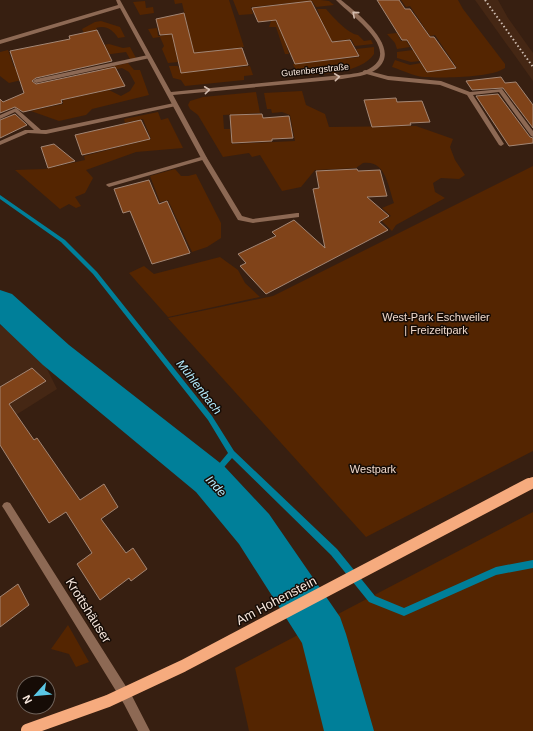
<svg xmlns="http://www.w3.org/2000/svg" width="533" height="731" viewBox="0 0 533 731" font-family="Helvetica,sans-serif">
<rect width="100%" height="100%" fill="#371f11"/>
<g fill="#452714">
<polygon points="475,0 498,0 508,18 533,53 533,81"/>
<polygon points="0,325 40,355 57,389 0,425"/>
</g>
<g fill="#542501">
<polygon points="174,0 229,0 244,47 177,55 178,62 168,63 162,49 164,46 160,37 153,38 148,29 157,28 158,36 189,32 182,3 175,4"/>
<polygon points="233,0 321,0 329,1 334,5 316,7 312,1 251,7 253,14 239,15"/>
<path d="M 401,0 L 458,0 L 463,9 L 505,64 L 505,68 C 491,78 442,78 424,77 C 413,76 402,70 392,67 L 395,60 L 410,65 L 421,63 L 427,72 L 457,68 L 435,35 L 430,36 L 410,6 L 406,7 Z"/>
<polygon points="145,1 146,8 153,7 154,13 140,15 133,2"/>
<path d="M 317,9 L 326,9 C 332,16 348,34 358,35 L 364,41 L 371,40 L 373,44 L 355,46 L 351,39 L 287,47 L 289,54 L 285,54 L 276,27 L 269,27 L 271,21 L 320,16 Z"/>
<path d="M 101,21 L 120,27 L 125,37 L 118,38 C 113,30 106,25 96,28 L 97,30 L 84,33 L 82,29 L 95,22 Z"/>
<polygon points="397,33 401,41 406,40 410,47 397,49 395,43 387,34"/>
<polygon points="109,44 123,48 130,47 136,58 130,59 126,52 81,58 46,74 9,83 0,76 0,52 8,50 14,67 79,53 78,50"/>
<path d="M 374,47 L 374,54 C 361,74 320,74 297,76 L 293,64 L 360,57 L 356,49 Z"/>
<polygon points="413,50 420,61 411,62 397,58 397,52"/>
<polygon points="128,63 134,70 140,70 149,95 92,109 86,115 59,121 31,111 63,104 63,100 109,90 121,96 130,91 135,83 129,72 122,68 103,72 101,69"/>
<polygon points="169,66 178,66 181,73 250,66 253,75 244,76 244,80 185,86 181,80 173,78"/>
<path d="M 302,91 L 306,105 L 325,114 L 329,127 L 416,126 L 453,139 L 450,147 L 455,160 L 465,175 L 459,179 L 441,178 L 433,183 L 435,192 L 445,198 L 396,225 L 392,231 L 382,221 L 391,216 L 382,208 L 394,203 C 388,186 386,160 363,163 L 356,168 L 315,170 L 301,187 L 282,191 L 260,155 L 252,157 L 249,153 L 223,157 L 198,115 L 190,109 L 188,105 L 190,101 L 203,97 L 256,92 L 260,113 L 223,115 L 224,129 L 230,129 L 232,144 L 295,141 L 290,115 L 282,112 L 272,113 L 271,109 L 267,109 L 264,93 Z"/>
<polygon points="158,112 161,120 168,118 183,148 136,152 86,170 93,178 85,193 75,197 81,206 76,208 69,204 60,209 15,170 45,169 85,160 84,156 151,139 143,119 125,123 124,119"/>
<polygon points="533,166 533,451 366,537 168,318 273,296"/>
<polygon points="175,169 181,176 188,176 196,174 221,223 221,238 207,247 192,252 168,200 160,202 150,176"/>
<polygon points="220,257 238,270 245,283 260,297 168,317 129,273 144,266 154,274"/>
<polygon points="533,512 533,731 249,731 235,668"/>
<polygon points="68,625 89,662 76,667 69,654 51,649"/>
</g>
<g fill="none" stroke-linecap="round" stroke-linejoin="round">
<polygon fill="#007f99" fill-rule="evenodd" points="0,195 65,240 97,272 212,416 234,451 337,549 375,596 404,608 496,567 533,560 533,568 496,575 404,616 369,602 331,555 232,458 212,481 210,482 208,481 207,479 208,477 228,453 208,420 93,274 61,242 0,199"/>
<polygon fill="#007f99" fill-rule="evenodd" points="0,290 12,294 69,345 224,466 269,514 340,617 346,634 374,731 324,731 302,643 239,544 196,492 43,365 0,324"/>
</g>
<g fill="#804319" stroke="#a38674">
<polygon points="377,0 399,0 405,9 410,9 430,37 434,37 456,68 427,72 407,40 402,40"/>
<polygon points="311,1 332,42 350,40 359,56 295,64 276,20 258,22 252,8"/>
<polygon points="184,13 194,53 242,48 248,65 181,73 172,34 160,35 156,19"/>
<polygon points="97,30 112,61 36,78 32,81 36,84 115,67 125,86 61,100 62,103 23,112 15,107 0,113 0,99 3,102 24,93 10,51 70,39 69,36"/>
<polygon points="501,77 505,83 516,82 533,105 533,128 503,88 472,90 466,81"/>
<polygon points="498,94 530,137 533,138 533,143 509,146 476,96"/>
<polygon points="396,98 397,102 422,101 430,122 410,123 411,125 372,127 364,100"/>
<polygon points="15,114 27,125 0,138 0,120"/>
<polygon points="262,114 263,118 289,116 293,138 272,139 272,141 232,143 230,115"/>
<polygon points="141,120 150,139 82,155 75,135"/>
<polygon points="54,144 75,161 48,168 41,147"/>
<polygon points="357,169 358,171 380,170 387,196 367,197 389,216 379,222 388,230 266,294 240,266 246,263 238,254 276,236 272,232 294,220 325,248 313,189 319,188 316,171"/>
<polygon points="149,180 159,204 167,201 190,253 152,264 130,211 123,213 114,189"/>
<polygon points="32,368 46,381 9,404 34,440 37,438 80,500 104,484 118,507 101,519 126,553 133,548 147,569 131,581 129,578 100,600 77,564 92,553 66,512 49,523 0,445 0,387"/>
<polygon points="18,584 29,605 0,627 0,597"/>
</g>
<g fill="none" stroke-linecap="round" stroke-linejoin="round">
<g fill="#8d6954" fill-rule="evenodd">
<polygon points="148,55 150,56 150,58 36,83 33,81 36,79"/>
<polygon points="365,70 388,76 441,81 470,92 502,89 533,131 533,137 531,136 499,92 473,95 504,144 501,146 499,145 467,95 440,85 388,80 363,73 363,71"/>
<polygon points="174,103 177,105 176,106 46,134 28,133 0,145 0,141 25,130 34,130 15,112 0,119 0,115 16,108 41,130 46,130"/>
<polygon points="204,156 207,158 206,159 109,187 106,185 107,184"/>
</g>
<g fill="#8d6954" fill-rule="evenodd">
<path d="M 116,0 L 120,0 L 171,92 L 342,75 C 352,74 364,73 372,67 C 400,48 348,13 336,0 L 341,0 C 357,13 403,48 377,69 C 368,76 353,77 342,79 L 173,95 L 207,158 L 242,216 L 253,219 L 297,213 L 299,213 L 299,217 L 253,223 L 238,220 L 201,158 L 120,8 L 0,44 L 0,40 L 118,5 Z"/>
<polygon points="7,502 10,503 132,696 150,731 138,731 124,704 4,509 2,506 4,503"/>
</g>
<polyline stroke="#cebdb2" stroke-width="2" stroke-dasharray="1.5 2.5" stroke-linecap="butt" points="485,0 533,67"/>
<polyline stroke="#f6ab7e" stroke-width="10" points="527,485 533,482"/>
<polyline stroke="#f6ab7e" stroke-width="12" points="27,730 108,701 183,666 529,484"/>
</g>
<defs><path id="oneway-chevron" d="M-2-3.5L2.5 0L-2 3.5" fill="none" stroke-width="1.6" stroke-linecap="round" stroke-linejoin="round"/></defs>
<g stroke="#d3bcae">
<use href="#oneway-chevron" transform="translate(355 14) rotate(-139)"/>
<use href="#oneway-chevron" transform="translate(337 77) rotate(-6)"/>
<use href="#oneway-chevron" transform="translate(207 90) rotate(-6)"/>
</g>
<g text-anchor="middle" stroke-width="3" stroke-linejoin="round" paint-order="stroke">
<g font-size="9" fill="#f8e8de" stroke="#160c06">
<text transform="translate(315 70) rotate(-6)" y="3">Gutenbergstraße</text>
</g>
<g font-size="11" fill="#efd8cb" stroke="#160c06">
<text x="436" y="321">West-Park Eschweiler<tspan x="436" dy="13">| Freizeitpark</tspan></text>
<text x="373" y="473">Westpark</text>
</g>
<g font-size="12" font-style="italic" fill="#b4ecfe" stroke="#160c06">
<text transform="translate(199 387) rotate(52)" y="4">Mühlenbach</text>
<text transform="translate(216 486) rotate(47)" y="4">Inde</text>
</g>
<g font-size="13" fill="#f8e8de" stroke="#160c06">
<text transform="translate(276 600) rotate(-28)" y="5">Am Hohenstein</text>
<text transform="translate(89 610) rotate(58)" y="5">Krottshäuser</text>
</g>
</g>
<g transform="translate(36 695) rotate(243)"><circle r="19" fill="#160c06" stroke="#70645c"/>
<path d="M0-3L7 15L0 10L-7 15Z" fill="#5bc8e6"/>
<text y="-6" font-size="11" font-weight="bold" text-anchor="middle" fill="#f8e8de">N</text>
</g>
</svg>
